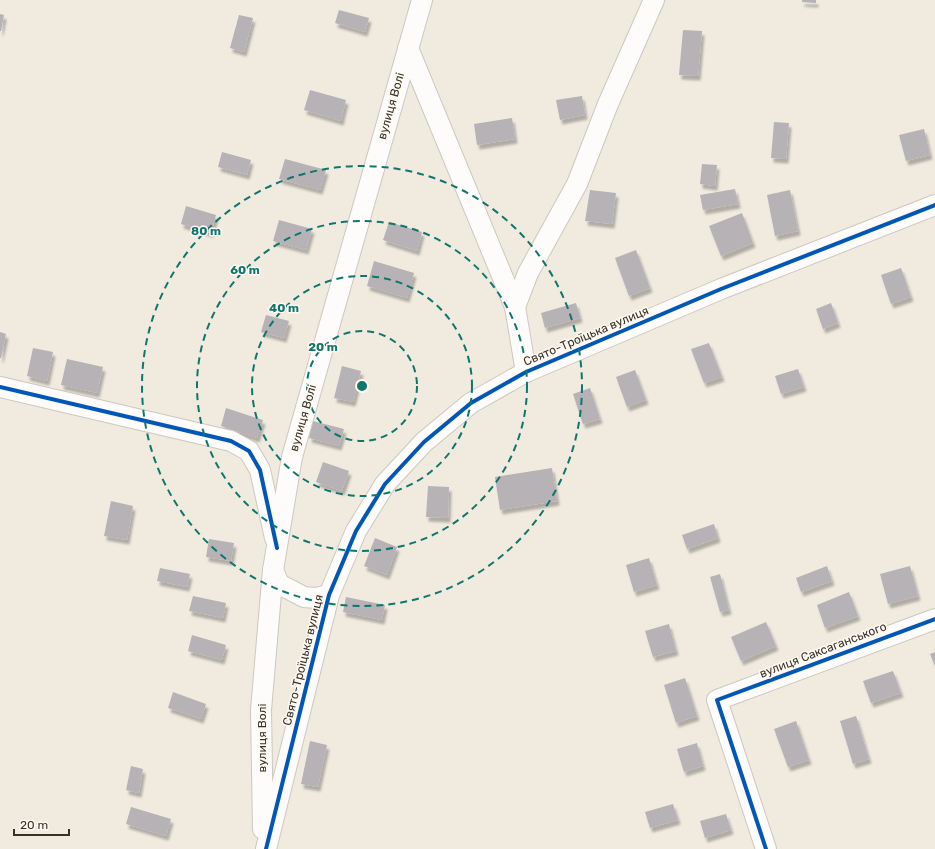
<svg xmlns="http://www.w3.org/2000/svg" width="935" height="849" viewBox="0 0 935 849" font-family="Rubik,sans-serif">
<defs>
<filter id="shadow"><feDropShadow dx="2.5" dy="4.5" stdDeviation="1" flood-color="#0004"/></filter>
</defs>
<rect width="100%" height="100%" fill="#f0eadf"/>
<g fill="#b6b2b6" filter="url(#shadow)">
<polygon points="802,0 816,0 816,3 802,2"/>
<polygon points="339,10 369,18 365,32 335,23"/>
<polygon points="0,14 4,15 1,31 0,31"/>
<polygon points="239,15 253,18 244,52 230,48"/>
<polygon points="683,30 702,31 698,76 679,75"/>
<polygon points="310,90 346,100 341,121 304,110"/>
<polygon points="582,96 585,115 560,120 556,100"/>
<polygon points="512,118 515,139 477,145 474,124"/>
<polygon points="774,122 789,123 786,159 771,158"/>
<polygon points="924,129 930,155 906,161 899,135"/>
<polygon points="222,152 251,160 247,175 218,167"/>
<polygon points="285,159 326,170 320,190 279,179"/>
<polygon points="702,164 717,165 715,186 700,184"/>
<polygon points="735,189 738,204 703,210 700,195"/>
<polygon points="590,190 616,193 612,224 585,221"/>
<polygon points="790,190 798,231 775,236 767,195"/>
<polygon points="186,206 216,215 211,233 181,224"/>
<polygon points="742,213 753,243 721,256 709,226"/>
<polygon points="279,220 312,229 306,250 273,241"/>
<polygon points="389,222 422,232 417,251 383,240"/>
<polygon points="636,250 650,288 629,296 615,258"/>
<polygon points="374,261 414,273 407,298 367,286"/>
<polygon points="901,268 911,297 891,304 881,275"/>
<polygon points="576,303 580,318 545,328 541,313"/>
<polygon points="831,303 838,323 823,329 816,309"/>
<polygon points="266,315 289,321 284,338 261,332"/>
<polygon points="0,332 6,334 1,358 0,358"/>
<polygon points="709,343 722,377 704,383 691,349"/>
<polygon points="33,348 53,352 47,381 27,376"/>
<polygon points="67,359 103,367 97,393 61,385"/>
<polygon points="342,366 361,371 353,402 334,398"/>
<polygon points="798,369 804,387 781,394 775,376"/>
<polygon points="635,370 646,400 627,407 616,377"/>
<polygon points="590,388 600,419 583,424 573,394"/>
<polygon points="226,408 263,420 257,438 221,426"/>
<polygon points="313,421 344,429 339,446 309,438"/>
<polygon points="323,462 349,471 342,491 316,482"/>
<polygon points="552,468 557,501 500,510 495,477"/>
<polygon points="428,486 449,487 448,518 426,517"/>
<polygon points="111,501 133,506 127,540 104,536"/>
<polygon points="714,524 718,538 687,549 682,535"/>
<polygon points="375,538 397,547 387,575 364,566"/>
<polygon points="209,539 234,543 231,561 206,557"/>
<polygon points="649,558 657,585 634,592 626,565"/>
<polygon points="827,566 832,581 801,592 796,578"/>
<polygon points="910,566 918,596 888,604 880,574"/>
<polygon points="160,568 190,574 187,587 157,581"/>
<polygon points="720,574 729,610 720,612 710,577"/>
<polygon points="849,592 858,616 825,628 817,605"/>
<polygon points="193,596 226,603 223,618 189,611"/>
<polygon points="346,597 385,605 382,620 343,612"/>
<polygon points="766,622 776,646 741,661 731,637"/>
<polygon points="669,624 676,651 653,657 645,631"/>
<polygon points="192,635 226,645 222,660 188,651"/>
<polygon points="935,652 935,666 930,654"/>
<polygon points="893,671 901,693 871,703 863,681"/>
<polygon points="685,678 697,716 676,723 664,685"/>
<polygon points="173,692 206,704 201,719 168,708"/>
<polygon points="856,716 869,759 853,764 840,721"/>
<polygon points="796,721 809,760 788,767 774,729"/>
<polygon points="310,741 327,745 318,787 301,784"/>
<polygon points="697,743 703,766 684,772 677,749"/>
<polygon points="131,766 143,769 139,793 126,790"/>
<polygon points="673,804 678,820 650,828 645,812"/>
<polygon points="131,807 171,819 166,836 126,824"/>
<polygon points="726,814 731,830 705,838 700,821"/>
</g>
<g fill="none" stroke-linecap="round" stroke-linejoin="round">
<defs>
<g id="minor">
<polyline points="408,48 515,307 526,372"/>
<polyline points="515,307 528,273 577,184 608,104 654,0"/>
<polyline points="0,387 231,441 249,451 260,470 275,538"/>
<polyline points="273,570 279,584 304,597 316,598 329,595"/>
<polyline points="263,829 261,710 273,570 292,457 422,0"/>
<polyline points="266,849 329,595 356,531 385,484 424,442 471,403 526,372 721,289 935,205"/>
<polyline points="766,849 717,700 935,619"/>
</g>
</defs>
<use href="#minor" stroke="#cdc8bf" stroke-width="22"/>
<use href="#minor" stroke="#fdfcfa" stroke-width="20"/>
<defs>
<g id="cycleway">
<polyline points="0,387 231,441 249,451 260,470 277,548"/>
<polyline points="266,849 329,595 356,531 385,484 424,442 471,403 526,372 721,289 935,205"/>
<polyline points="766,849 717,700 935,619"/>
</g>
</defs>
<use href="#cycleway" stroke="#fef9f1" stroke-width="6"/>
<use href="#cycleway" stroke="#0057b8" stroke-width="4"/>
</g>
<g fill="none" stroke="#0f766e" stroke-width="2" stroke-dasharray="7 5">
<circle cx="362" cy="386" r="55"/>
<circle cx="362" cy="386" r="110"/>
<circle cx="362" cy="386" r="165"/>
<circle cx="362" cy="386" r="220"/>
</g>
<g text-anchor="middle" stroke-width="3" stroke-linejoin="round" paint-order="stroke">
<g font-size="12" fill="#363129" stroke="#fef9f1">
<text transform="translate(391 106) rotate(-74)" y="4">вулиця Волі</text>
<text transform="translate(586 336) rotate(-23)" y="4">Свято-Троїцька вулиця</text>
<text transform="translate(303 418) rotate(-74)" y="4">вулиця Волі</text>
<text transform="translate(823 650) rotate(-21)" y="4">вулиця Саксаганського</text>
<text transform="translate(303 660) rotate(-76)" y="4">Свято-Троїцька вулиця</text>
<text transform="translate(262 738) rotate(-90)" y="4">вулиця Волі</text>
</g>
</g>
<circle cx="362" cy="386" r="6" fill="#0f766e" stroke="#fef9f1" stroke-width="2"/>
<g font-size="12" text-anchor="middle" font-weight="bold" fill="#0f766e" stroke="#fef9f1" stroke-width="3" stroke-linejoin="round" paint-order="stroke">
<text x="206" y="235">80 m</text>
<text x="245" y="274">60 m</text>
<text x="284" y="312">40 m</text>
<text x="323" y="351">20 m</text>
</g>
<path d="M14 829v6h55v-6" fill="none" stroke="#363129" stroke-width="2"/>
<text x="20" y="829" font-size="12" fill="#363129" stroke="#fef9f1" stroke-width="3" paint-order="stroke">20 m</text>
</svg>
